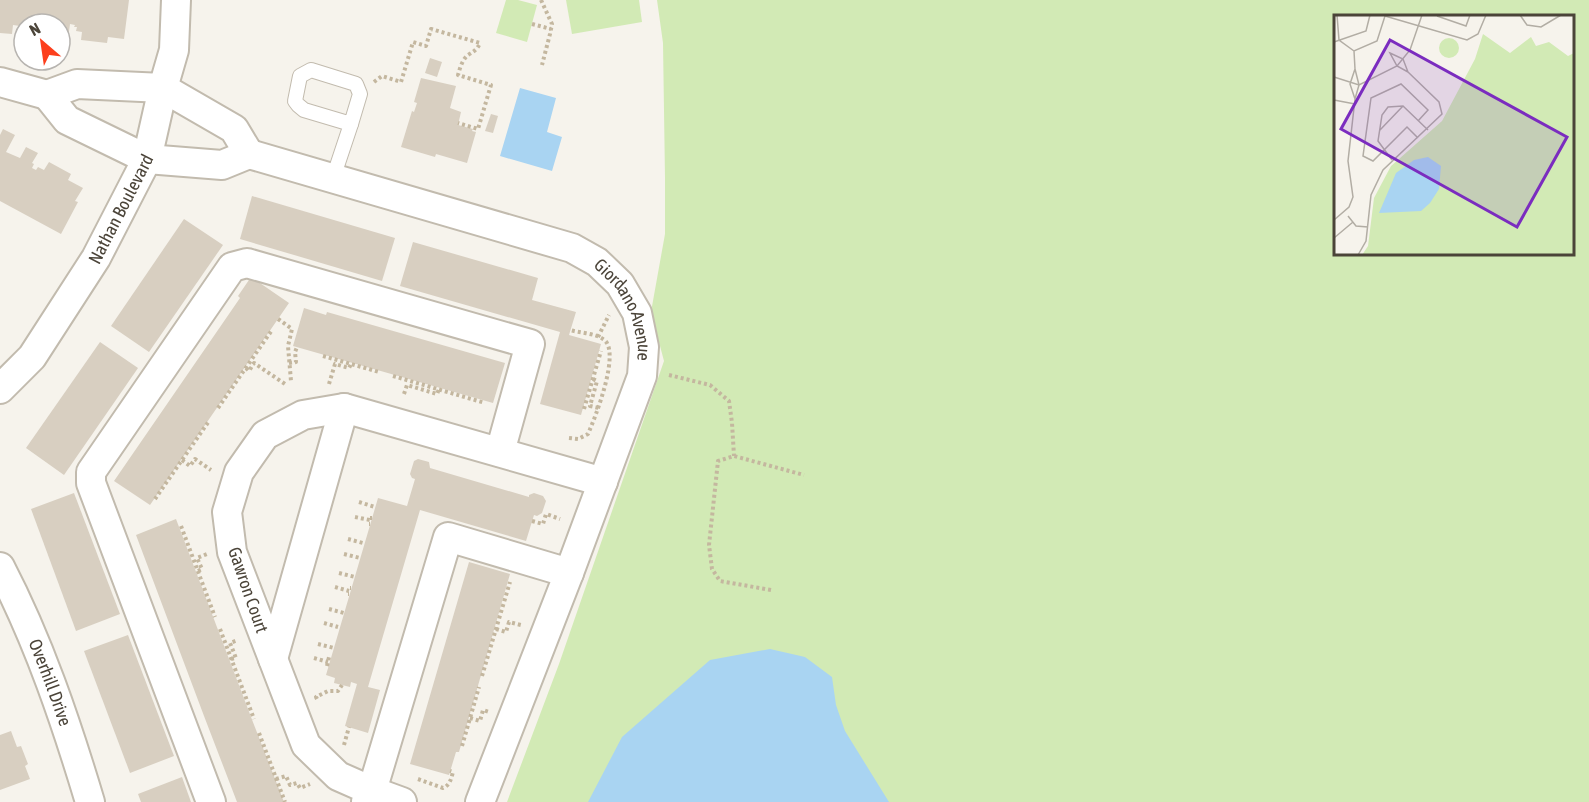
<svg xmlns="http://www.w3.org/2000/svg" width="1589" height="802" viewBox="0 0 1589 802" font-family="'Asap Condensed',sans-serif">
<rect width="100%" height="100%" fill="#f6f3ec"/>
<g fill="#d2eab5" fill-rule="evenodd">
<polygon points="506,0 518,0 537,5 527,42 496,33"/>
<polygon points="566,0 639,0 642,22 572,34"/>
<path d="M 657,0 L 1589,0 L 1589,802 L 507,802 L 559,664 L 664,361 L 651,312 L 665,234 L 665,178 L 663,43 ZM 1336,16 L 1572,16 L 1572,254 L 1336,254 Z"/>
</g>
<g fill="#a9d4f2">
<polygon points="520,88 556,98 547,132 562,137 552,171 500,156"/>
<polygon points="770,649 805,657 832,677 836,705 845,731 889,802 588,802 622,737 710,660"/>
</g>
<g fill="#d8cfc1">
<polygon points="0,0 129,0 124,39 108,37 107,43 81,40 82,32 76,31 77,27 74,27 75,25 70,24 68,39 60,38 60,24 42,21 41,24 24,24 24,30 20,29 20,26 13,25 12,34 0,33"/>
<polygon points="430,58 442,62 437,77 425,73"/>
<polygon points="421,78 456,86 450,108 461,112 458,125 473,129 472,131 476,132 467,163 436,154 435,157 401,147 412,111 414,112 417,103 414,102"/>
<polygon points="491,114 498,116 493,133 485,131"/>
<polygon points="3,129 15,135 6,152 20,158 26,147 38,153 32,163 34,164 32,168 36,170 38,167 44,170 49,162 71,174 68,180 83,188 75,201 78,202 61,234 0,201 0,135"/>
<polygon points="252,196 395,238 382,281 240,239"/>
<polygon points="184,219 223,245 149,352 111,326"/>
<polygon points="413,242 538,278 532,300 576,312 569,335 601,344 581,415 540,404 560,332 400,286"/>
<polygon points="251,277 289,303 150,505 114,481 240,298 238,296"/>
<polygon points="304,308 326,315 327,312 505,363 493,403 293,346"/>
<polygon points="100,342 138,368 64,475 26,448"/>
<polygon points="418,459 429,462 430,468 529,497 529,495 534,493 543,496 546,501 542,513 537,516 534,515 526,541 420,510 368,687 380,690 368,733 345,726 357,684 351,682 350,687 334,683 335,678 326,675 378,498 407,506 415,479 412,478 410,474 414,461"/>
<polygon points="74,493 120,614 76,631 31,509"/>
<polygon points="176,519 251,717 284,802 237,802 204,716 136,535"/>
<polygon points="469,562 510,574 459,752 456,752 449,775 410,764"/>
<polygon points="128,635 174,756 130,773 84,651"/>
<polygon points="11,731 17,747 21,746 28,764 25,766 30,779 0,790 0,735"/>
<polygon points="182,777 191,802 141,802 138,794"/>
</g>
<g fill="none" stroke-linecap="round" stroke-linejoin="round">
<defs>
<g id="lane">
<polygon points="311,70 356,84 360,94 351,124 304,110 298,105 295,101 300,76"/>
<polyline points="333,178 351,124"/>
</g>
<g id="street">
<polyline points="0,82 47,95"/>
<polygon points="77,84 163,88 234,129 249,154 222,165 147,159 67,120 47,95"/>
<path id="s1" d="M 249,154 L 572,248 L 597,262 L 620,284 L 637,313 L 644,347 L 642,376 L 569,573 L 480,802"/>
<path id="s2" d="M 0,389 L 32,357 L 96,258 L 147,159 L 163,88 L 174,50 L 176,0"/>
<path id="s3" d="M 0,567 C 39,642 66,722 90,802"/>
<polyline points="273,659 344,408"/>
<polyline points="211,802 91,483 91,472 232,267 247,263 530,344 500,452"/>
<polyline points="366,802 372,791 448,537 569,573"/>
<polyline points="402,802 372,791 338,776 306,745 232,552 227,512 239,472 265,435 303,415 344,408 603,482"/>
</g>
</defs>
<use href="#lane" stroke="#c2bbae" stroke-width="16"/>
<use href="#street" stroke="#c2bbae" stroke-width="32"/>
<g stroke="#c4b79f" stroke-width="4" stroke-dasharray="3 3" stroke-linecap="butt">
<polyline points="541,0 552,24 550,34 542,65"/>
<polyline points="532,24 551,29"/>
<path d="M 374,82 L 382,76 L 401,82 L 413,42 L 426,46 L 431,29 L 480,43 C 477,50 474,51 468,55 C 462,60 460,68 458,75 L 491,85 L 478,129 L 458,123"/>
<polyline points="278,319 292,329 288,346 291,381"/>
<polyline points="598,337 609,315"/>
<polyline points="323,356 379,372"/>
<polyline points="289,363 296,362 295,352 297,347"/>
<polyline points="246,368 249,371 254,363 285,384"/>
<polyline points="669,375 710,385 729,401 732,423 734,456"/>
<polyline points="393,376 485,403"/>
<polyline points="593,379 597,381 590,406 599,408"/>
<polyline points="329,384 335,364 349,368 351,364"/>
<polyline points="404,394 407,385 437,394 439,389"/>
<polyline points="218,408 272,330"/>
<polyline points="584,409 601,351"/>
<path d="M 569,438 L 578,439 L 588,434 C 595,418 622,350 603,339 C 594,333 580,333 570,330"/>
<polyline points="182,460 190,466 195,459 211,470"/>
<polyline points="155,499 209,421"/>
<polyline points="359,502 375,507"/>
<polyline points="355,517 370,520"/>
<polyline points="370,518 372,518"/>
<polyline points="532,521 543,524 546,514 560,519"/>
<polyline points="369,524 370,524"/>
<polyline points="181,526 215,617"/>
<polyline points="348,539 363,543"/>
<polyline points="344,554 360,558"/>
<polyline points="198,571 202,569 197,558 207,554"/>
<polyline points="339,573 355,577"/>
<polyline points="335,587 349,591"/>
<polyline points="350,588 351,588"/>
<polyline points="771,590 720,581 712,569 709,545 718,461 734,456 804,475"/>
<polyline points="348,594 349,594"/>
<polyline points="329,609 344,613"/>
<polyline points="324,623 338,627"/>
<polyline points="220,629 254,719"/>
<polyline points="496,629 506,632 509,622 521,625"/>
<polyline points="318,644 334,648"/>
<polyline points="314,658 328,662"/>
<polyline points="231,659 236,658 230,643 238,640"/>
<polyline points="327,666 329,657"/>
<polyline points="482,676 510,582"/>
<polyline points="317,699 316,697 328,691 338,691 342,685"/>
<polyline points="470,718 480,721 483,710 489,712"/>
<polyline points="259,733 285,802"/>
<polyline points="344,745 349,727"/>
<polyline points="462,746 479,687"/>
<polyline points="276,779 286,776 290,785 297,783 300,788 310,784"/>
<path d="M 418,779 L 443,788 C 450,785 451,779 453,772 L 450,771"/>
</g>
<use href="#lane" stroke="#fff" stroke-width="14"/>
<use href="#street" stroke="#fff" stroke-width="28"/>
</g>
<g text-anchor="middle" stroke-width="4.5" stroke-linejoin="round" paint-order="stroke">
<g font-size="18" fill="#4b4439" stroke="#fff">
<text dy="6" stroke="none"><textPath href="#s2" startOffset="218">Nathan Boulevard</textPath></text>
<text dy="6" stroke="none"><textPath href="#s1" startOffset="422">Giordano Avenue</textPath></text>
<text transform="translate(248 590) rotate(71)" y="6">Gawron Court</text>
<text dy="6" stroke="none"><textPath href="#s3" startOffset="126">Overhill Drive</textPath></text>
</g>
</g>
<g transform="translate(1334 15)">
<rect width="240" height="240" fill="#f6f3ec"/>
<path d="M 149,19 L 176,38 L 197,22 L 202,31 L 215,27 L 234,41 L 240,38 L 240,240 L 28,240 L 34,231 L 40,183 L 57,151 L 108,106 L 141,44 ZM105 33a10 10 0 1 1 20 0a10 10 0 1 1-20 0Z" fill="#d2eab5"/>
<path d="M 94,142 L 107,151 L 105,174 L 96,188 L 87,196 L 45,198 L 62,158 L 80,145 Z" fill="#a9d4f2"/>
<path fill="none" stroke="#b2ada4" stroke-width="1.5" d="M 3,0 L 5,25 L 20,36 L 43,26 L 51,1M 186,0 L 193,10 L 207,12 L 227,0M 51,1 L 133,25 L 144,19 L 152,0M 103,1 L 132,11 L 136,0M 0,27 L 32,16 L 36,0M 20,36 L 21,54M 56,38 L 69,44 L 74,57 L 63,51 ZM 21,54 L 25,70 L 21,84 L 16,69 ZM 0,62 L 25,70 L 63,51 L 76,35 L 88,0M 0,85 L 21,89M 84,106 L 94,95 L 67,69 L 37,83 L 29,141 L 39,146 L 73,112 L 84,123M 46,115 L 69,91M 58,145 L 44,126 L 48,100 L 54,92 L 69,91 L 94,115M 14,201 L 22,211 L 34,212M 0,205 L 15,192 L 19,182 L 14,146 L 21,84M 0,223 L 19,207M 24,240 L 32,226 L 37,180 L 49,155 L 108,99 L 105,87 L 74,57"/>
<path fill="#7b2cbf" fill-opacity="0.15" stroke="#7b2cbf" stroke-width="3" d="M 56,25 L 233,122 L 183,212 L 7,114 Z"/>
<rect width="240" height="240" fill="none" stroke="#4b4439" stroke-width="3"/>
</g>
<g transform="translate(42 42) rotate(331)"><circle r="28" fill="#ffffff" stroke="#b7b4b0" stroke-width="1.5"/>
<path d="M0-4.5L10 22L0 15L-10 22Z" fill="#fc3f1d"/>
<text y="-9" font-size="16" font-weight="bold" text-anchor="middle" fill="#4b4439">N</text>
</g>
</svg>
